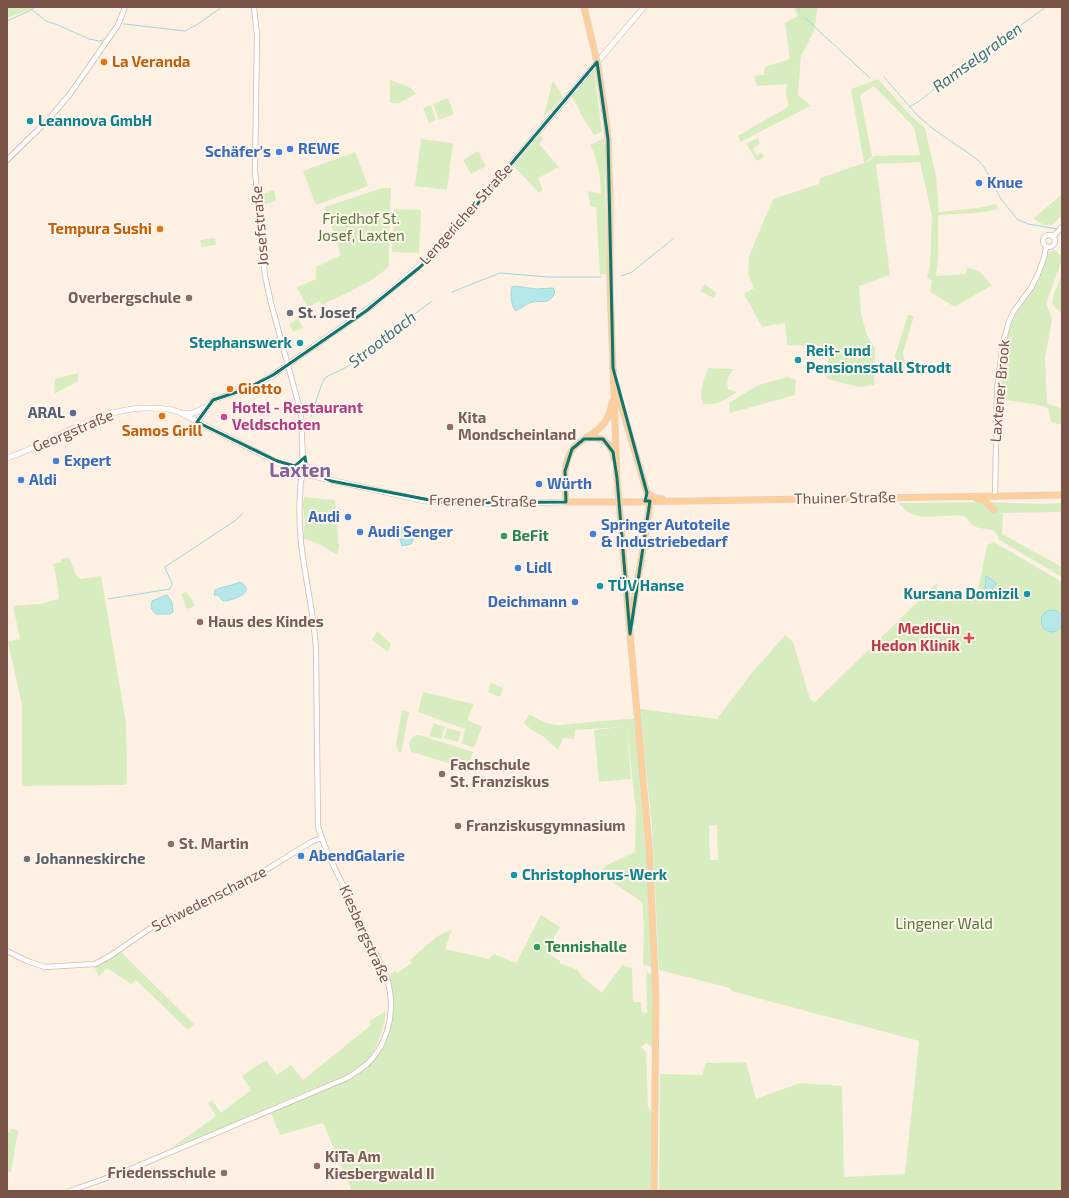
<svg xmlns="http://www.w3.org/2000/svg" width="1069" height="1198" viewBox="0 0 1069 1198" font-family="'Exo 2',sans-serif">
<rect width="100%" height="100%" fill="#fef1e3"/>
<g fill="#d7edc0" fill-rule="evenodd">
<polygon points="7,7 32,7 31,9 7,18"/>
<polygon points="794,7 818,7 814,31 801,56 798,95 811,106 740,142 738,136 786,108 789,104 786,96 787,84 757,86 754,76 764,75 765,67 790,59 785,23 798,16"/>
<polygon points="594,69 602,132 594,135 582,116 572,96"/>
<path d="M 878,79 L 912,117 L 925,128 L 936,176 L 939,212 L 977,208 L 996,204 L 999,209 L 976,213 L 938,215 L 938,259 L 936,276 L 965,274 L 967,268 L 979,271 L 992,285 L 955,307 L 930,292 L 932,281 L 927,278 L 930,266 L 932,216 L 920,162 L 876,164 L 890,275 L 859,286 L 861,314 L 867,335 L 875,349 L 874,385 L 859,387 L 827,379 L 829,347 L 787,345 L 785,323 L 762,327 L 744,294 L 754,288 L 748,273 L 749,256 L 773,199 L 819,184 L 820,178 L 864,163 L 851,89 ZM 874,86 L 914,127 L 920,155 L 874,156 L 867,163 L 865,163 L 872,156 L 860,95 Z"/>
<polygon points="390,80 411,88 416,94 399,103 390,103"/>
<polygon points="553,81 563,97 543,118"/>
<polygon points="448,98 454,114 439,120 433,104"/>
<polygon points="431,105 436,120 429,123 423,108"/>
<polygon points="540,135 543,139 539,144 559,167 538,178 543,190 539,193 514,166"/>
<path d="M 604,138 L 606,163 L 605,177 L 607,273 L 600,275 L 596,207 L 590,206 L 588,191 L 601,194 C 601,177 598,160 590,145 Z"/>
<polygon points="758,138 760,144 753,148 756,155 762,153 764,157 757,161 746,144"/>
<polygon points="421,139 453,143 447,190 415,186"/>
<polygon points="478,151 486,166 471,174 463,160"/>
<polygon points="355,152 368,186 316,205 303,171"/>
<path d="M 382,188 L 391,188 L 389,234 L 389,266 C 373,283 344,294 322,305 L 320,301 L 307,307 L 297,287 L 316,279 L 316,267 L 341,255 L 325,207 Z"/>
<polygon points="274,190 276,201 263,205 263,194"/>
<polygon points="1062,194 1062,215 1052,225 1044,225 1033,219"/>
<polygon points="394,209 421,210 419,253 392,252"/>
<polygon points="215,238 216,245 201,247 200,240"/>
<path d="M 1055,250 L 1060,255 L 1062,261 L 1046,303 L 1052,319 L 1045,359 L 1047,403 L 1062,409 L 1062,425 L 1051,422 L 1048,408 L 1035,404 L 1004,400 L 1003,389 L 1001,388 C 1002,367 1003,339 1012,321 C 1017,310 1025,302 1031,293 C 1039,280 1045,267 1048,253 Z"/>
<polygon points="1062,273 1062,314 1052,304 1054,294"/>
<polygon points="705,284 716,293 714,298 700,291"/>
<polygon points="908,315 914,316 903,352 904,359 909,369 901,368 897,365 895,356"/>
<polygon points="298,319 299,320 303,328 293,332 289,324"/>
<path d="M 708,368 L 734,369 C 728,376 726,380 728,389 L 737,392 C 726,399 717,406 703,404 C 698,391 704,380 708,368 Z"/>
<polygon points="78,373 78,381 54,394 55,379"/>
<polygon points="787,377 796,380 795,395 730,413 729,403 758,385"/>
<path d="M 304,497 L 335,500 L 339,547 L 337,554 C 329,550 311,539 303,539 L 305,521 L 303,507 Z"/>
<path d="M 986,502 L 1042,504 L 1062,503 L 1062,512 L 1003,513 L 1002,534 L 1062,567 L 1062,577 L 998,539 C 998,527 984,530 976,527 C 970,525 969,518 962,516 C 946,514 928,520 912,514 C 907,512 902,507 898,503 Z"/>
<path d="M 994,542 L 1062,582 L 1062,615 C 1057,609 1049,610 1044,615 L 1043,627 L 1049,632 L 1060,630 L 1062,627 L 1062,1191 L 659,1191 L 660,1074 L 702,1075 L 706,1063 L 746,1062 L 756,1099 L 800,1083 L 842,1086 L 844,1177 L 905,1174 L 919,1041 L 731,991 L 730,988 L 659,970 L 652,827 L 640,709 L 717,719 L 751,674 L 785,635 L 793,642 L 810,699 L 815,702 L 937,583 L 936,596 C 949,598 967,604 977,595 L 987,545 ZM 717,825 L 718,860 L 710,860 L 709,826 Z"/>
<polygon points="69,557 76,575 80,579 101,576 126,723 127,784 124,785 22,786 22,705 8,642 20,639 13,606 39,604 59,599 57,582 53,564 61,562 61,559"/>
<polygon points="186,592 192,599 195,606 187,609 181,594"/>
<polygon points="377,631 391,644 388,652 372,640"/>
<polygon points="491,683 503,688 500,697 488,692"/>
<polygon points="423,692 474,704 467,720 482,727 474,748 462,743 465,729 418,712"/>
<polygon points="402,710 409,712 401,753 399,752 396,745"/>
<polygon points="529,714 543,722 557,725 625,719 635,719 646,854 652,967 643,965 644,925 642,902 599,873 607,865 635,852 636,811 627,727 631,779 599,782 594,730 622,727 575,730 574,739 563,738 558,750 543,736 533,731 524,723"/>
<polygon points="434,723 445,727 441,739 429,736"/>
<polygon points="447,728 461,732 458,742 444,738"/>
<path d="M 416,735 L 419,735 L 473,752 L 467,769 L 412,752 C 407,745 409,739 416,735 Z"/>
<path d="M 541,915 L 560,927 L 546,952 L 560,961 L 560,963 L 578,970 L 582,977 L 602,993 L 622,965 L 632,968 L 633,1002 L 641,1002 L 642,1012 L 647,1013 L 646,972 L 652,974 L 654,1048 L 646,1043 L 641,1047 L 646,1052 L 648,1106 L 653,1115 L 651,1191 L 347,1191 L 351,1189 L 323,1123 L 280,1135 L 271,1113 L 348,1080 L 369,1065 L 382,1044 L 393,1001 L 389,977 L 395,970 L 397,973 L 412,963 L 410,960 C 421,951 438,932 452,930 L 445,949 L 489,959 L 494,954 L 516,963 Z"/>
<polygon points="119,950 194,1024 188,1030 136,980 131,984 107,968 99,977 95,968 95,966"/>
<path d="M 386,1011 C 384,1028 378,1049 366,1061 C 347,1079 320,1085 298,1095 C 256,1113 214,1132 171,1148 L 216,1116 L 208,1103 L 212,1100 L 221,1113 L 251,1090 L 242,1076 L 266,1060 L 277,1075 L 291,1065 L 303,1080 L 371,1025 L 369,1021 Z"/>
<polygon points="11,1129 18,1130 11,1172 7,1172 7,1134"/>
</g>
<g fill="#b6e8ea" stroke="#9bd9dd">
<path d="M 514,286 L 536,289 L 553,288 C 555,291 555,293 553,296 C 547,305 541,300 533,302 C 527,303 521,308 516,311 C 511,306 510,293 512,287 Z"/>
<polygon points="403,527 413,529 413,541 411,544 402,546 400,539 394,533 396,528"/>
<polygon points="986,576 996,583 996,585 993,586 993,590 992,592 985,589"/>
<path d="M 240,582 C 258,592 232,601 223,601 L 218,595 L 214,595 L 215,590 C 224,586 232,586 240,582 Z"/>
<polygon points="167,595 172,602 173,612 170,614 156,614 151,608 152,601"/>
<circle cx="1052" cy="621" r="11"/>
</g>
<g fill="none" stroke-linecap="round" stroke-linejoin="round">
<g stroke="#9bd9dd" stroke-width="1">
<polyline points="798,7 800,12"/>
<polyline points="32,10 46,21 58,25 89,39 99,41 104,40"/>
<polyline points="805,18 870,78"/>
<polyline points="7,21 29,11 35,7"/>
<polyline points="124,24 185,31 198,24 222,7"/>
<polyline points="884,77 917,115 932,128 978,160 984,167 1001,199 1017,219 1028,224 1057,229"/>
<polyline points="909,107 918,102 953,74 1046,7"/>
<polyline points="621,276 632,272 674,238"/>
<polyline points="452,292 500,273 548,277 601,277"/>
<polyline points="311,417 322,383 326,377 345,368 380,345 400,325 432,301"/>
<polyline points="108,599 170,589 172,585 172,583 165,568 165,567 236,520 243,513"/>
</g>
<defs>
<g id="tertiary">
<polyline points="254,7 257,35 255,171 265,276 271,303 298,402 301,415 303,464"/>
<polyline points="7,160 47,121 70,94 118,25 125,7"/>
<circle cx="1049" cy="241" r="6"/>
<polyline points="1053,237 1062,227"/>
<polyline points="995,497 997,389 1003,343 1009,321 1014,311 1031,288 1038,274 1044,258 1046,247"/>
<polyline points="7,951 27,961 45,967 95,964 110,956 161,921 237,888 311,842 321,838"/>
<path d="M 70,1191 L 126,1171 L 347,1078 C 354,1074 361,1069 367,1064 C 391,1041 396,1005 386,975 L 327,852 L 318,827 L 316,649 C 313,598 296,549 300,497 C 301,490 299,482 303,476"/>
</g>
<g id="secondary">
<polyline points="184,413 191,414 206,407"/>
<polyline points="197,422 213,400 246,389 257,385 273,375 376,303 437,251 644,7"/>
<path d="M 7,458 C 54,443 94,409 145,408 C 157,408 168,408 179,412 L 294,471"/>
<path d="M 304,475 L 307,471 L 306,467 L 301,464 L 297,465 L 294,471 L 298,476 L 308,475 L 425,501 C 472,506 519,503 566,502"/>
</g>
<g id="primary">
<polyline points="584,7 594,49"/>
<polyline points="598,67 606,120 608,139 610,197 610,285 617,478 630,634 649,846 656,996 654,1191"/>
<polyline points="616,384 620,401 647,493 653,497 662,499"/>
<path d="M 589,438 C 603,436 612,444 614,458"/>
<polyline points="976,498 986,502 994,510"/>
<path d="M 608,502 L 566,502 C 565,485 562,466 572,450 C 575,445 581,441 586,438 C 601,429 610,420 612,402"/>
<polyline points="628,502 1062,495"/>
<path d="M 631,622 C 636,581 646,542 650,501"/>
</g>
</defs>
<use href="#tertiary" stroke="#d3b9ab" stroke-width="6"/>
<use href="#secondary" stroke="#d9baaa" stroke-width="6"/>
<use href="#primary" stroke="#dcd2cf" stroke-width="7"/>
<use href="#tertiary" stroke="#fff" stroke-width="4.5"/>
<use href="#secondary" stroke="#fff" stroke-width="5"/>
<use href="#primary" stroke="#ffcf9a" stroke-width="5.5"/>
<defs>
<g id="primary-bridge">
<polyline points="594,49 598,67"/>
<polyline points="608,502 628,502"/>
</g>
</defs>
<use href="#primary-bridge" stroke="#dcd2cf" stroke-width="7" stroke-linecap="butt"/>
<use href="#primary-bridge" stroke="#ffcf9a" stroke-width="5.5"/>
</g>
<path fill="none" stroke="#0f766e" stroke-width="3" stroke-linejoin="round" d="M 597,62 L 608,139 L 613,368 L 647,493 L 645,501 L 650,501 L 630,634 L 617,478 L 613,452 L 603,439 L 584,439 L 572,449 L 565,471 L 566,502 L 445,503 L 331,481 L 307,470 L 305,457 L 295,466 L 277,461 L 197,422 L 213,400 L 246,389 L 273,375 L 366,311 L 420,267 L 442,246 Z"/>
<g fill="#e8710a" stroke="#fff5ec" stroke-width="1.5">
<circle cx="104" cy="62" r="4"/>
<circle cx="160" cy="229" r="4"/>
<circle cx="230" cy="389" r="4"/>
<circle cx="162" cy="416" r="4"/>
</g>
<g fill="#0f9aa8" stroke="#fff5ec" stroke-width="1.5">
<circle cx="30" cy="121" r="4"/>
<circle cx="300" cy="343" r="4"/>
<circle cx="798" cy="360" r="4"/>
<circle cx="600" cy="586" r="4"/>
<circle cx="1027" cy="594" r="4"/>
<circle cx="514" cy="875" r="4"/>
</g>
<g fill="#3f7fe0" stroke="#fff5ec" stroke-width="1.5">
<circle cx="290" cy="149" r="4"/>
<circle cx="279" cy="152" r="4"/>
<circle cx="979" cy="183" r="4"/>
<circle cx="56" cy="461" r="4"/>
<circle cx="21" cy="480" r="4"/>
<circle cx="539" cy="484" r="4"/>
<circle cx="348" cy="517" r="4"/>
<circle cx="360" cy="532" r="4"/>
<circle cx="593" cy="534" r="4"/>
<circle cx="518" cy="568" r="4"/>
<circle cx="575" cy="602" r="4"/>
<circle cx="301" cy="856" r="4"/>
</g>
<g fill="#8d6e63" stroke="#fff5ec" stroke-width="1.5">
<circle cx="189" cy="298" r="4"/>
<circle cx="450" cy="427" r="4"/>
<circle cx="200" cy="622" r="4"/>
<circle cx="442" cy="774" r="4"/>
<circle cx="458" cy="826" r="4"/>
<circle cx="171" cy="844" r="4"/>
<circle cx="317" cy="1166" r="4"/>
<circle cx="224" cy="1173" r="4"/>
</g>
<g fill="#6b7280" stroke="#fff5ec" stroke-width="1.5">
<circle cx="290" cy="313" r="4"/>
<circle cx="27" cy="859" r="4"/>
</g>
<circle fill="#5c6f8a" stroke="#fff5ec" stroke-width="1.5" cx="73" cy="413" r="4"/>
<circle fill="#d1479c" stroke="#fff5ec" stroke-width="1.5" cx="224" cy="417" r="4"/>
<g fill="#2e9e5b" stroke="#fff5ec" stroke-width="1.5">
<circle cx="504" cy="536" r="4"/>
<circle cx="537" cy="947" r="4"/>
</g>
<path fill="#e0444e" stroke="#fff5ec" stroke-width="1.5" d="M967 632h4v4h4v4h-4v4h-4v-4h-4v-4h4z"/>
<g text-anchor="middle" stroke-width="4" stroke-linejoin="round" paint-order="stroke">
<g font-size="15" font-weight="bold" fill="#c56008" stroke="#fff5ec" text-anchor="start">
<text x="112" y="67">La Veranda</text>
<text x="152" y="234" text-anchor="end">Tempura Sushi</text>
<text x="238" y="394">Giotto</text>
<text x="162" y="436" text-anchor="middle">Samos Grill</text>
</g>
<g font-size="15" font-weight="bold" fill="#0d838f" stroke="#fff5ec" text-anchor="start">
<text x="38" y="126">Leannova GmbH</text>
<text x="292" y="348" text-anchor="end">Stephanswerk</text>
<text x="806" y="356">Reit- und<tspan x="806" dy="17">Pensionsstall Strodt</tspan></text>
<text x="608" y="591">TÜV Hanse</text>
<text x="1019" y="599" text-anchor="end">Kursana Domizil</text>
<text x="522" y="880">Christophorus-Werk</text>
</g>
<g font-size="15" font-weight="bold" fill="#366cbe" stroke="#fff5ec" text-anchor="start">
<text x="298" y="154">REWE</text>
<text x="271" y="157" text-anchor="end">Schäfer's</text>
<text x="987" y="188">Knue</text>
<text x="64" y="466">Expert</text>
<text x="29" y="485">Aldi</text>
<text x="547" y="489">Würth</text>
<text x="340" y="522" text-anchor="end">Audi</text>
<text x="601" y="530">Springer Autoteile<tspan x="601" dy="17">&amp; Industriebedarf</tspan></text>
<text x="368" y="537">Audi Senger</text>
<text x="526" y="573">Lidl</text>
<text x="567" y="607" text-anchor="end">Deichmann</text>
<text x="309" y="861">AbendGalarie</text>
</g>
<g font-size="15" fill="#795347" stroke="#fff5ec">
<text transform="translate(466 214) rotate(-48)" y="5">Lengericher Straße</text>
<text transform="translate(260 226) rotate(-95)" y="5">Josefstraße</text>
<text transform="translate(1000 391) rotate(-85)" y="5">Laxtener Brook</text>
<text transform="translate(73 431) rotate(-23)" y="5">Georgstraße</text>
<text transform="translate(845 498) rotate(-1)" y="5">Thuiner Straße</text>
<text transform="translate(483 501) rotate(1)" y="5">Frerener Straße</text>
<text transform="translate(209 899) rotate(-27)" y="5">Schwedenschanze</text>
<text transform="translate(365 934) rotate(66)" y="5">Kiesbergstraße</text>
</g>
<g font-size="15" fill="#547a3b" stroke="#fff5ec">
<text x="361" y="224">Friedhof St.<tspan x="361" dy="17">Josef, Laxten</tspan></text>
<text x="944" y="929">Lingener Wald</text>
</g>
<g font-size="15" font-weight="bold" fill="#785e54" stroke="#fff5ec" text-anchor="start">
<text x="181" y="303" text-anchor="end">Overbergschule</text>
<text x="458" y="423">Kita<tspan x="458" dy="17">Mondscheinland</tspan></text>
<text x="208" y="627">Haus des Kindes</text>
<text x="450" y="770">Fachschule<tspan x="450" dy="17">St. Franziskus</tspan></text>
<text x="466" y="831">Franziskusgymnasium</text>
<text x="179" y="849">St. Martin</text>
<text x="325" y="1162">KiTa Am<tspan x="325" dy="17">Kiesbergwald II</tspan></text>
<text x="216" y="1178" text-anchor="end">Friedensschule</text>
</g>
<g font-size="15" font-weight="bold" fill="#5b616d" stroke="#fff5ec" text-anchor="start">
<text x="298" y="318">St. Josef</text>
<text x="35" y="864">Johanneskirche</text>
</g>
<g font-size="15" font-weight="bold" fill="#b23c85" stroke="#fff5ec" text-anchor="start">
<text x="232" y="413">Hotel - Restaurant<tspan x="232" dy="17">Veldschoten</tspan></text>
</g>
<g font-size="15" font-weight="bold" fill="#4e5e75" stroke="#fff5ec" text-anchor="end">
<text x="65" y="418">ARAL</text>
</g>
<g font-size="15" font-weight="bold" fill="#27864d" stroke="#fff5ec" text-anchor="start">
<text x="512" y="541">BeFit</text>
<text x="545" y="952">Tennishalle</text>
</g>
<g font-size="15" font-weight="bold" fill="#be3a42" stroke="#fff5ec" text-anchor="end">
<text x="960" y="634">MediClin<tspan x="960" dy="17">Hedon Klinik</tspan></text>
</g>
<g font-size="16" font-style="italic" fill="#367479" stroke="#fff5ec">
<text transform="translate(977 57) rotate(-36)" y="6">Ramselgraben</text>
<text transform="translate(382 339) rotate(-38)" y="6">Strootbach</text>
</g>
<g font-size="19" font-weight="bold" fill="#83619d" stroke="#fff5ec">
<text x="300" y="477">Laxten</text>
</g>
</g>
<rect width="1069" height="1198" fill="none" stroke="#795347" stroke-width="16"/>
</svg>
